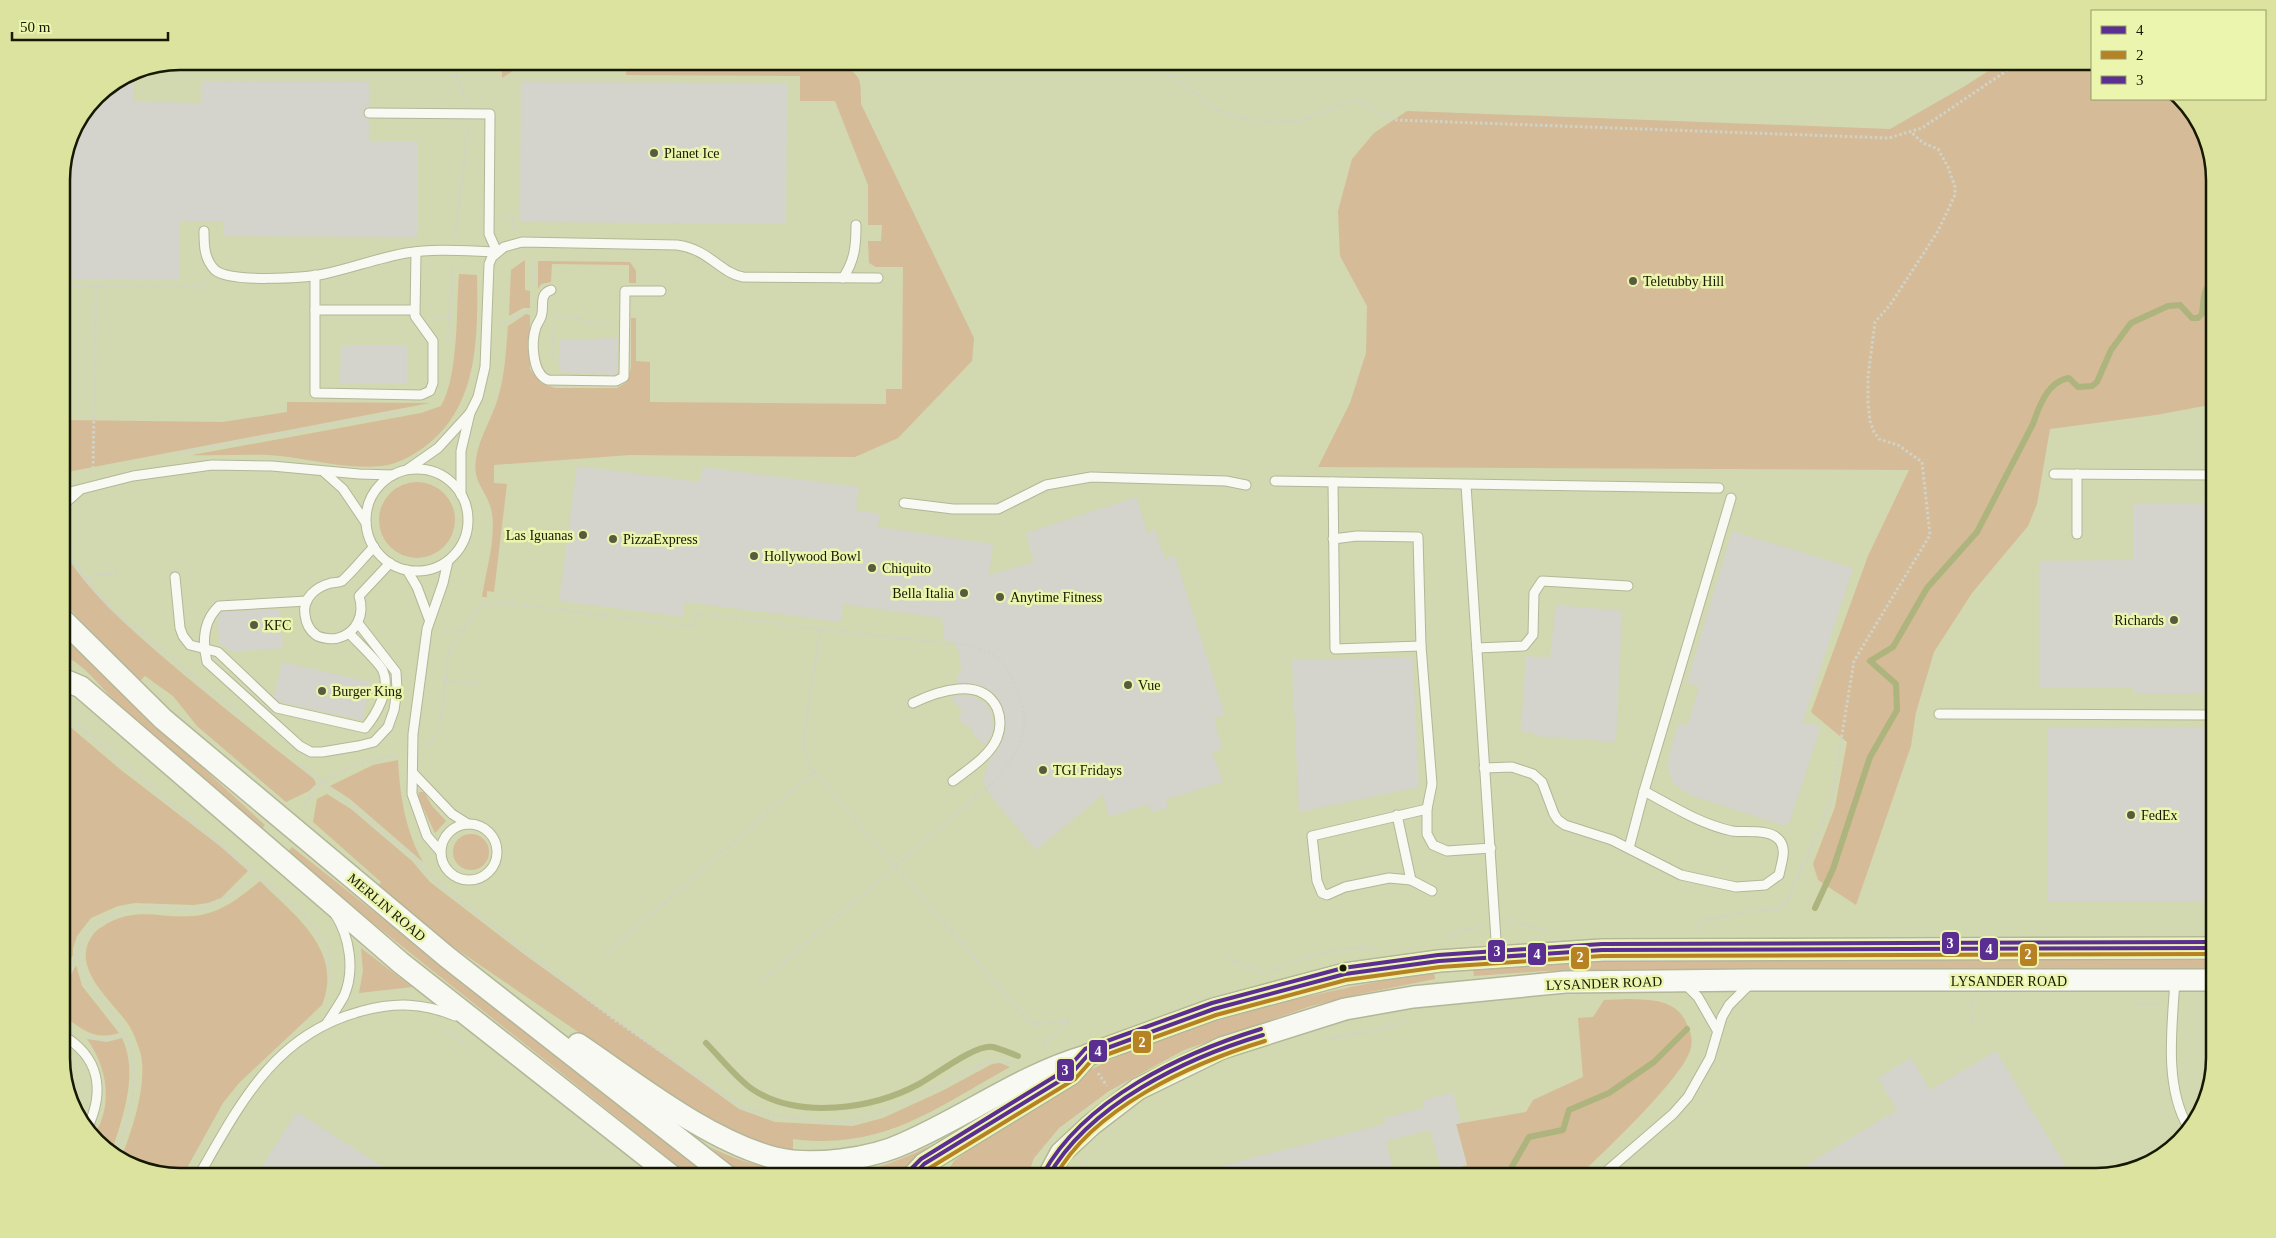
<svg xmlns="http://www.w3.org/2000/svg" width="2276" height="1238" viewBox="0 0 2276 1238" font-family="'Times New Roman',serif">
<rect width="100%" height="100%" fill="#d2d8b0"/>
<g fill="#d5bb97">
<path d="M 502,61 L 838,61 C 861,77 861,76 861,104 L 974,338 L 972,361 L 898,438 L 855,457 L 630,455 L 494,465 L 494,483 L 507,484 L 494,592 L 487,591 L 487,597 L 482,597 C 486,570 496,540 492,513 C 488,491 472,484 476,459 C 479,437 492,419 498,398 C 505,375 506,350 508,326 L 526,314 L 530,315 L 530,369 L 541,383 L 555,388 L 617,388 L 627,382 L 631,368 L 631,318 L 636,318 L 636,361 L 650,362 L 650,402 L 886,404 L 886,389 L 902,389 L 903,267 L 876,267 L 869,263 L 868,241 L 881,241 L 882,225 L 868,225 L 868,185 L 835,101 L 800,101 L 800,76 L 626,75 L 626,69 L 516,69 L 502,78 Z"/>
<polygon points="2004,61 2092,61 2092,99 2177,99 2195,114 2215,172 2215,404 2156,415 2050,429 2037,504 2028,526 1972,593 1934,652 1916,712 1911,746 1856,905 1818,880 1813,864 1835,807 1847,742 1811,712 1868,556 1909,470 1318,467 1350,403 1366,353 1367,306 1340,256 1338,211 1352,159 1374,133 1407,111 1890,129 1965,86"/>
<polygon points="525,260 525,290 530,291 530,308 523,308 509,316 511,270"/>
<polygon points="538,261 630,262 636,271 636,283 629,283 629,265 552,264 551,282 541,284 538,289"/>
<path d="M 459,274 L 477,275 C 478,337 479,408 423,448 C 412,456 395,465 381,466 C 343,470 306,457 268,455 C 243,454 217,456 192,455 L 421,413 L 441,406 C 459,375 456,310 459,274 Z"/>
<polygon points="287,402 430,403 62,473 62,420 223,422 287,412"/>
<circle cx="417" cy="520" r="38"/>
<path d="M 62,549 C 88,592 124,623 163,657 C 212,699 263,739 314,779 L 316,784 L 309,791 L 286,802 L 197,726 L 173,696 L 145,676 L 140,681 L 76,616 L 62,598 Z"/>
<path d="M 62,632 L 119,691 L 265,825 L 259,832 C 212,789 163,747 116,702 C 99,686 85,664 62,655 Z"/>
<polygon points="62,720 121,770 221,847 248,871 221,898 208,903 193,905 135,903 118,906 91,918 77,936 73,948 73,955 62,977"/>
<path d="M 398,760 C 400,796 405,830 423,862 L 350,799 L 330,786 L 373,765 Z"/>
<polygon points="419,792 424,792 432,806 446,821 435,833 418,797"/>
<path d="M 327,794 L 351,809 L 412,861 L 430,882 L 525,955 L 739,1109 L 775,1122 L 853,1126 L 883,1118 L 942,1091 L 992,1064 L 1000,1063 L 1010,1067 C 936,1108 882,1151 793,1139 L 793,1152 L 756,1144 L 728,1134 L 446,942 L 377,887 L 381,882 L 313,822 L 317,799 Z"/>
<circle cx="471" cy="852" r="18"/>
<polygon points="292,847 709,1177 692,1177 286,854"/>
<path d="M 260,881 C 294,915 344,950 322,1005 L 239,1083 L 223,1103 L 182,1177 L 127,1164 L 121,1159 C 132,1130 147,1087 141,1055 C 139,1047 134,1034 130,1027 C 113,1000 66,967 95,932 C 99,928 104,926 108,923 C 141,905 167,921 201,915 C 224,911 243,895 260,881 Z"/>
<polygon points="361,948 412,987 359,993 363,971"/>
<polygon points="1654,958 2215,960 2215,969 1649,969 1543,971 1474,976 1473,967 1530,962"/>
<path d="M 76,965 L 82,986 L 119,1033 C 93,1041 83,1029 62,1015 L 62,993 Z"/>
<path d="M 1434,971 L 1435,979 L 1360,994 L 1311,1006 L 1184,1050 L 1109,1091 L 1059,1128 L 1034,1158 L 1027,1177 L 996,1177 L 950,1167 L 954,1161 C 989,1135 1023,1111 1060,1088 C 1072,1081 1084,1073 1096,1067 C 1202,1016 1319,992 1434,971 Z"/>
<path d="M 1630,999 C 1651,1000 1675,999 1686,1022 C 1690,1030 1693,1038 1691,1047 C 1686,1076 1602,1153 1578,1177 L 1455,1177 L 1457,1168 L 1467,1165 L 1456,1124 L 1526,1112 L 1533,1100 L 1583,1077 L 1578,1018 L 1593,1017 L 1604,1000 Z"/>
<path d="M 122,1038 C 139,1073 123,1116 112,1151 L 94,1135 C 114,1105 107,1067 87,1039 L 107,1042 Z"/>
<path d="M 941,1141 L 942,1143 L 889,1177 L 745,1177 L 710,1147 C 751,1168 794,1175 840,1172 C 848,1172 858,1172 866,1170 C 893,1164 917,1152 941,1141 Z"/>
</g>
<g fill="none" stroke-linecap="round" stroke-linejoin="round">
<g stroke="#adb47d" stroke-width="6">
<path d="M 1815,908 L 1833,869 L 1870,757 L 1897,710 L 1896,684 L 1870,661 L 1893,647 L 1927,588 L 1977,532 L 2033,424 C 2039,406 2048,381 2069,378 L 2078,387 L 2092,386 L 2097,382 L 2111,350 L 2131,323 L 2168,306 L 2180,305 L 2192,318 L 2198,318 L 2202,314 C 2204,300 2202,289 2215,279"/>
<path d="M 706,1043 C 719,1056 737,1079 752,1089 C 798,1120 873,1109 919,1084 C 936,1075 975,1044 993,1047 C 1001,1049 1010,1053 1018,1056"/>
<polyline points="1506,1177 1529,1137 1563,1130 1569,1110 1609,1093 1654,1062 1687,1029"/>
</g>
</g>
<g fill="#d4d4cd">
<polygon points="119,81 134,81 134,102 201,103 201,81 369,82 369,107 366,108 363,112 364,116 369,119 369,142 418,142 418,237 223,236 223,221 180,221 180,279 62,279 61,172 73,128 96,96"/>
<polygon points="521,82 787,83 786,224 520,222"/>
<polygon points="618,338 618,373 615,375 560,372 560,340"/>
<polygon points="341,345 407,345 407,384 340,383"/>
<polygon points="577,466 700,482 702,467 859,487 856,510 880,514 878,527 993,544 989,575 1034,562 1026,533 1137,497 1147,533 1155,529 1165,559 1175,556 1225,715 1214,718 1222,749 1212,752 1223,782 1166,799 1168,808 1151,812 1148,804 1109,817 1103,795 1036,850 991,796 983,780 990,759 999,748 1004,736 1006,723 1003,706 995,694 984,687 971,683 959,683 956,678 961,671 960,655 954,642 944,639 942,618 843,604 841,622 685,602 683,617 559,601"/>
<polygon points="2134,503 2212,503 2211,547 2215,548 2215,694 2133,693 2133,688 2039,688 2039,561 2134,560"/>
<polygon points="1732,531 1853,568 1803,722 1821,726 1789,824 1782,825 1693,796 1680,789 1672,781 1668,768 1669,754 1679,722 1687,726 1699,687 1687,682"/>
<polygon points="1556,605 1622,611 1616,742 1535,736 1532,732 1523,733 1521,727 1526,656 1550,658"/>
<polygon points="280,609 283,648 229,652 228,647 220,646 217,618 222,612"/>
<polygon points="1413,657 1419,787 1299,812 1292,660"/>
<polygon points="282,662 371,682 362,720 280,702 274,697"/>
<polygon points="969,695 985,703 992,714 993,729 986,745 975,737 972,729 960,721 961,709 952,700 954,696"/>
<rect x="2048" y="728" width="167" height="174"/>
<polygon points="1996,1051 2072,1177 1787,1177 1897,1110 1878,1078 1911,1058 1930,1090"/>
<polygon points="1453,1092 1461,1123 1456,1124 1467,1165 1442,1172 1430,1130 1386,1141 1395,1177 1203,1177 1202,1171 1385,1124 1384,1118 1424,1108 1422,1101"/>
<polygon points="297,1112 399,1177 255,1177"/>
</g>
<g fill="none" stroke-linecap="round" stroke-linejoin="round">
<defs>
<g id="service">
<path d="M 204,231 C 204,245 204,259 215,270 C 230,283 304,278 324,274 C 352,268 378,258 406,253 C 435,248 467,251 497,252 L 489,234 L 490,114 L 369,113"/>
<polyline points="315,275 315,393 421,395 430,391 433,383 433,341 415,316 416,252"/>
<path d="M 843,278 C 855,260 856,245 856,225"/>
<path d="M 551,290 C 538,294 545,307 541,317 C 540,320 537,324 536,327 C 531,342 532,374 548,380 L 616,381 L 624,377 L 625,291"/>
<polyline points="629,291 661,291"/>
<polyline points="315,310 414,310"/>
<polyline points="408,469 438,448 470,413"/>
<circle cx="417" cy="520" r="51"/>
<polyline points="324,472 343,489 366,523"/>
<polyline points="2054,474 2215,475"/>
<polyline points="1275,481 1719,488"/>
<polyline points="1333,482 1335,649 1421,646"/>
<polyline points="1466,485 1497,955"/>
<polyline points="62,494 133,476 212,465 272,466 359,474 393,475"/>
<path d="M 461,495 L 461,451 L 470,413 L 478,397 L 485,367 L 489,264 L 492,257 L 504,247 L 522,242 L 677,245 C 709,249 720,273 743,277 L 878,278"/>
<polyline points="904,503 953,509 998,509 1046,485 1091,477 1226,481 1246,485"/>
<polyline points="62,506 79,491"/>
<polyline points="2077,534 2077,474"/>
<polyline points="1333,539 1357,536 1418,537 1421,646 1432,784 1427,809 1427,834 1433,845 1447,851 1491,848"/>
<path d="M 374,547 C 363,558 353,571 342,581 C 338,583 336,582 331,583 C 316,587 302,598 305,615 C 306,623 309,630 316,635 C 320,638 333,640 338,638 C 357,633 365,614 359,596 L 390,563"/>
<polyline points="407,570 417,587 429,619"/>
<path d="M 175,577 L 180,628 L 183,636 L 190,645 L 218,652 L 277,708 L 365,728 C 376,715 391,689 383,671 C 380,663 356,641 349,633"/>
<path d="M 307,601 L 219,606 C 203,621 202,641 207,662 L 300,746 L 311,752 L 322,752 L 358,746 L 374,742 L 388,727 L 394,710 L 397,690 L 396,672 L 358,623"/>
<polyline points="1477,648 1524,646 1533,635 1534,593 1542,581 1628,586"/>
<path d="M 913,703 C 938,691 981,676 997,708 C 1001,718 1001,728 997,738 C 990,756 967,770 953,781"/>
<polyline points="1939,714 2215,715"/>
<path d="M 1484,768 L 1512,767 L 1533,774 L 1542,782 L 1554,814 L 1558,820 L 1565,825 L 1612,840 L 1681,875 L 1736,887 L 1765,885 L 1779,875 C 1781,864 1787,850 1780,841 C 1771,828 1746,833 1732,831 C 1700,824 1672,806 1644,791"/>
<polyline points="414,774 452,814 468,824"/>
<polyline points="1397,815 1411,880 1389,878 1345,887 1327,895 1322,893 1317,881 1312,836 1427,809"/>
<circle cx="469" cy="852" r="28"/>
<polyline points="1629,848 1644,791 1731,498"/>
<polyline points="440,851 427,836 412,794 413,734 427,629 443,583 448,561"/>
<polyline points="1411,880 1432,891"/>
<path d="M 2175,981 C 2172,1027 2164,1086 2188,1127"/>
<polyline points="1684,983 1698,997 1717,1030"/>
<path d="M 327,1023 C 333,1014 339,1005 344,996 C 355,971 350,937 335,914"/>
<path d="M 62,1035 C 100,1057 105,1091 87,1129"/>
<path d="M 198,1177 C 240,1104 274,1034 362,1011 C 395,1002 424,1003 455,1016"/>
<polyline points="1600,1177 1673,1114 1688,1097 1710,1058 1722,1017 1729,1005 1750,984"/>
</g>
<g id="tertiary">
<polyline points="62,619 163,719 447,957 728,1177"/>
<polyline points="62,679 81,687 401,963 673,1177"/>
<path d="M 578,1044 C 636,1083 707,1140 775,1158 C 812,1167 871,1159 905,1143 C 967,1116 1021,1075 1086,1056"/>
<polyline points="912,1177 924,1164 1071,1074 1088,1055 1214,1009 1345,974 1439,961 1602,950 2215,948"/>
<polyline points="1048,1177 1061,1153 1091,1125 1138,1089 1222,1048 1345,1009 1413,997 1565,982 1754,980 2215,980"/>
</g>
</defs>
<use href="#service" stroke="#b3b798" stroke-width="11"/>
<use href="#tertiary" stroke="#b3b798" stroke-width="24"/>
<g stroke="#d1d3c6" stroke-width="3" stroke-dasharray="2.5 2.5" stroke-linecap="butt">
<polyline points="449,61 458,79 465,101"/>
<polyline points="1153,61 1219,112 1260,122 1300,121 1355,99 1396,120 1889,138 1922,128 2021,61"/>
<polyline points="502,218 513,218 512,227 516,227"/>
<polyline points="455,237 468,129"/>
<polyline points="534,283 534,257"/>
<polyline points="61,285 96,286 93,470"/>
<polyline points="96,286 200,287 206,281"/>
<polyline points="556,316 576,318 584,322 611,323"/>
<polyline points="433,317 450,317"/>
<polyline points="503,323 529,311"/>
<polyline points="554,326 553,353 558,363"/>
<polyline points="448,339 453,263"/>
<polyline points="178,453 406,411"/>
<polyline points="62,543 86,580 111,608 244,718"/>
<polyline points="86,580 96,575 118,573"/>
<polyline points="441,630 461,631"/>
<polyline points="444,680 480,684"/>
<polyline points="62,712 304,914 328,947 331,980 333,980"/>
<polyline points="426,744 431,741 440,729 449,650 475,612 486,603 509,603 693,627 695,613 820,629 803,744 809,766 1031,1024 1070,1021 1044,1043 1045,1048"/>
<polyline points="301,765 414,857 433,879 612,1018 742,1107 768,1115 830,1122 847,1122 867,1118 907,1102 990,1060 1014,1063"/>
<path d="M 303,807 C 309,799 315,788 323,782 C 343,766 375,759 400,754"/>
<path d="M 1510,922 C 1523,921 1535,930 1549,931"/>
<polyline points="1700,930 1700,921 1751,911 1779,909 1786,904 1831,802 1854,661 1930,535 1922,462 1898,445 1879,439 1874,432 1870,421 1868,402 1868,377 1875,322 1890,305 1938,231 1955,195 1955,187 1948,167 1938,149 1923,143 1911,132"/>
<polyline points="1447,938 1465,929 1481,926"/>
<polyline points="604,955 814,772"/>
<polyline points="1228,959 1266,973"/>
<path d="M 1272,970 C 1306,956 1339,947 1375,947"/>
<polyline points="62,984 80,950"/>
<path d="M 757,985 L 998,778 C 1008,764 1018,751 1023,734 C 1030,712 1012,667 992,654 C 986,650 977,649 971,646 L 820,629"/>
<polyline points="2138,1002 2141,1005 2160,1004"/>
<polyline points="1972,1023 1973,999"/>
<polyline points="445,1030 467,1044"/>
<polyline points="89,1037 103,1040 125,1034"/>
<polyline points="1326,1039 1377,1030 1405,1022"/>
<polyline points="1098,1073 1107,1086"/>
<path d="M 117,1155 C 131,1106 148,1063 115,1017 C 104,1003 91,991 83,974 C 78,961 78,942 89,932 C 110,910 137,906 166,908 C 177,909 189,911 200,909 C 220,905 234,893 248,880"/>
<polyline points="1077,1177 1088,1158"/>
</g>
<use href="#service" stroke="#f8f9f3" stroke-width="9"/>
<use href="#tertiary" stroke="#f8f9f3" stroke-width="21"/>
<defs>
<g id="bus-1">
<polyline points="912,1177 924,1164 1071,1074 1088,1055 1214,1009 1345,974 1439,961 1602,950 2215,948"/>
<path d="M 1048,1177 C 1089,1104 1186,1058 1263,1035"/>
</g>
<g id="bus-2">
<polyline points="921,1177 928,1169 1075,1079 1092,1060 1216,1015 1346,980 1440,967 1602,956 2215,954"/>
<path d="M 1055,1177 C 1093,1108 1192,1063 1265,1041"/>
</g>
<g id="bus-3">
<polyline points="907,1173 921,1159 1067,1069 1085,1049 1212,1003 1343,968 1438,955 1602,944 2215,942"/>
<path d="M 1043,1174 C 1084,1099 1182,1053 1261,1029"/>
</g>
</defs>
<use href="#bus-1" stroke="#ecf5ad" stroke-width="8"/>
<use href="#bus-2" stroke="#ecf5ad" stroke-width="8"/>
<use href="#bus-3" stroke="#ecf5ad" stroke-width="8"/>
<use href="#bus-1" stroke="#5b2e91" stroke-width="4"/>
<use href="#bus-2" stroke="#b68224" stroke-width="4"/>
<use href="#bus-3" stroke="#5b2e91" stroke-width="4"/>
</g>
<g fill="#585b3e" stroke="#ecf5ad" stroke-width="2">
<circle cx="654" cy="153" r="5"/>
<circle cx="1633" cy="281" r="5"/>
<circle cx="583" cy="535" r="5"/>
<circle cx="613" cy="539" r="5"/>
<circle cx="754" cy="556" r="5"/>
<circle cx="872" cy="568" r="5"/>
<circle cx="964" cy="593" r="5"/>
<circle cx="1000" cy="597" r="5"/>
<circle cx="2174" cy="620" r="5"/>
<circle cx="254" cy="625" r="5"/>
<circle cx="1128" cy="685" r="5"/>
<circle cx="322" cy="691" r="5"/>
<circle cx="1043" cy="770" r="5"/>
<circle cx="2131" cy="815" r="5"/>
</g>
<circle fill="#161800" stroke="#ecf5ad" stroke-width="2" cx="1343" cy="968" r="4.5"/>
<g text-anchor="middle" stroke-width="5" stroke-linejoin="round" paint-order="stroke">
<g font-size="14" fill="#161800" stroke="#ecf5ad" text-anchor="start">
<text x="664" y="158">Planet Ice</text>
<text x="1643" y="286">Teletubby Hill</text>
<text x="573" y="540" text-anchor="end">Las Iguanas</text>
<text x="623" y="544">PizzaExpress</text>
<text x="764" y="561">Hollywood Bowl</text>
<text x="882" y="573">Chiquito</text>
<text x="954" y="598" text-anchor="end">Bella Italia</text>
<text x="1010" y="602">Anytime Fitness</text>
<text x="2164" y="625" text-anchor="end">Richards</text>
<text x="264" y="630">KFC</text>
<text x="1138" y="690">Vue</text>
<text x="332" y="696">Burger King</text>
<text x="1053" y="775">TGI Fridays</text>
<text x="2141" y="820">FedEx</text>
</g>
<g font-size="14" fill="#161800" stroke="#ecf5ad">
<text transform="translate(387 907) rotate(40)" y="5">MERLIN ROAD</text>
<text x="2009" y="986">LYSANDER ROAD</text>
<text transform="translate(1604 983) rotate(-2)" y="5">LYSANDER ROAD</text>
</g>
</g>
<path d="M0 0H2276V1238H0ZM180 70H2096A110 110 0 0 1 2206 180V1058A110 110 0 0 1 2096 1168H180A110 110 0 0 1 70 1058V180A110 110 0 0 1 180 70Z" fill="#dbe39f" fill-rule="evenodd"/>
<path fill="none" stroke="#161800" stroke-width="2.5" d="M180 70H2096A110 110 0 0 1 2206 180V1058A110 110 0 0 1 2096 1168H180A110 110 0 0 1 70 1058V180A110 110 0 0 1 180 70Z"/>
<g stroke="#ecf5ad" stroke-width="2">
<rect x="1941" y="931" width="19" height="24" rx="5" fill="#5b2e91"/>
<rect x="1979" y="937" width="20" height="24" rx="5" fill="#5b2e91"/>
<rect x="1487" y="939" width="19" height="24" rx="5" fill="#5b2e91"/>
<rect x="1527" y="942" width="20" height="24" rx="5" fill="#5b2e91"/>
<rect x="2019" y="943" width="19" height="24" rx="5" fill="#b68224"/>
<rect x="1570" y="946" width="20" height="24" rx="5" fill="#b68224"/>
<rect x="1132" y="1030" width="20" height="24" rx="5" fill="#b68224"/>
<rect x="1088" y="1039" width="20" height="24" rx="5" fill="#5b2e91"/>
<rect x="1056" y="1058" width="19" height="24" rx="5" fill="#5b2e91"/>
</g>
<g font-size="14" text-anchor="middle" font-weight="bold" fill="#fff">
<text x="1950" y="948">3</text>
<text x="1989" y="954">4</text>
<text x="1497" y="956">3</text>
<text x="1537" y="959">4</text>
<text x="2028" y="959">2</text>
<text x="1580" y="962">2</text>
<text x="1142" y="1047">2</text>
<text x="1098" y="1056">4</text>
<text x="1065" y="1075">3</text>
</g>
<rect x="2091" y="10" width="175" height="90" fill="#ecf5ad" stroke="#969d68"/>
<rect x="2101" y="26" width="25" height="8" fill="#5b2e91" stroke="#969d68"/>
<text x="2136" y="35" font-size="15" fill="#161800">4</text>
<rect x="2101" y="51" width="25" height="8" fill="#b68224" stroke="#969d68"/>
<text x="2136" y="60" font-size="15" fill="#161800">2</text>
<rect x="2101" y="76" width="25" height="8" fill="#5b2e91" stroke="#969d68"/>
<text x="2136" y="85" font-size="15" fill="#161800">3</text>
<path d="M12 32v8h156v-8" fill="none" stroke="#161800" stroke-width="2.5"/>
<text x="20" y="32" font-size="15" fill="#161800" stroke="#ecf5ad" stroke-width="4" paint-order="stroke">50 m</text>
</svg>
